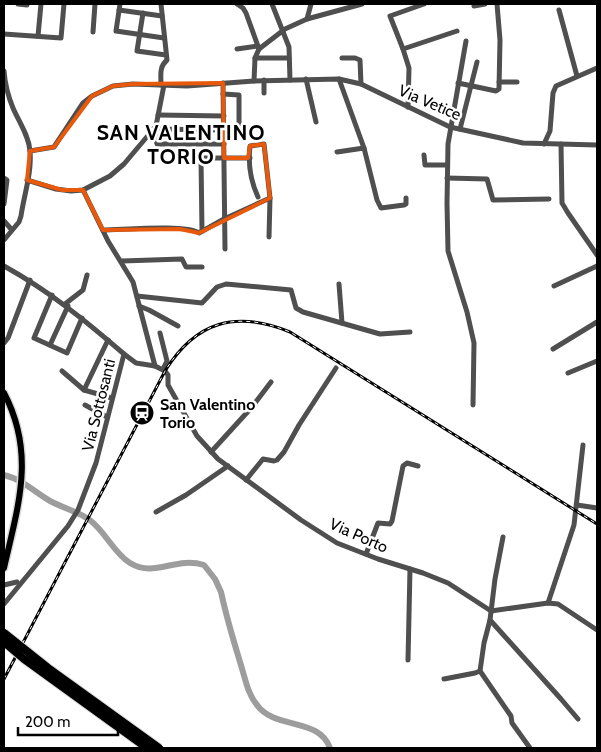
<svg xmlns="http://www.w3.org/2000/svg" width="601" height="752" viewBox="0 0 601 752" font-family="Cabin,sans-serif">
<rect width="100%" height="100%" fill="#fff"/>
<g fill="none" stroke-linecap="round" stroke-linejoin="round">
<path stroke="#9d9d9d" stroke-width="6" d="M 4,475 C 21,479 35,492 50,501 C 63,508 80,512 91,521 C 106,533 114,553 130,563 C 155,578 175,556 204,565 L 215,579 L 221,592 C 226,615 233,639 240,662 C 245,677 247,693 257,705 C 275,730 319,717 330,748"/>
<defs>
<path id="major" d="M 4,393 C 36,454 18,506 4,568"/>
</defs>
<use href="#major" stroke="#dbdbdb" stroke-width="9"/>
<g stroke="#4f4f4f" stroke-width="5">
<polyline points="18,4 27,5"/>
<polyline points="120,4 116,31 164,38"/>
<path d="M 161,4 L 167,60 C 159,67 161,75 161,85"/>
<polyline points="237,4 243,8 246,13 259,49 255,58 254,81"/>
<polyline points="272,4 289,47 290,80"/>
<polyline points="474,6 485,4"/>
<polyline points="119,10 162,16"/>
<polyline points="559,10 577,76"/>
<polyline points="143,13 137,51 166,55"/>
<polyline points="307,19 362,4"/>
<polyline points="93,32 95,4"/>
<polyline points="4,34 61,38 64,4"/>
<polyline points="38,36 41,4"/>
<polyline points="466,41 448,144 447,203 448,251 467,312 474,343 473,405"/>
<polyline points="237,49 258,46"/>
<polyline points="259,49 285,29 307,19 311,4"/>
<polyline points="403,49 457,31"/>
<polyline points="255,58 289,58"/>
<polyline points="342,58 355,58 360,60 361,84"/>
<path d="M 4,71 C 5,84 8,96 13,108 C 19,122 29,136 30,151 C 32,172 24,195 21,216 L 19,222 L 4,240"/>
<polyline points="306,79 316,122"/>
<polyline points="339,79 364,148 377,200 381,208 404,205 406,204 406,198"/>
<polyline points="499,82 517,82"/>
<polyline points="223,83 225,249"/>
<polyline points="458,83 496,91 499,89 500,40 497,4"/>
<polyline points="264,93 264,80"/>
<polyline points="223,94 239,95 239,135"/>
<polyline points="408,107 409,68 403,49 390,16 424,4"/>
<polyline points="158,115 224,116"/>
<polyline points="153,129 224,130"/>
<polyline points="154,129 157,144 224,144"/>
<polyline points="460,129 477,62"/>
<polyline points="544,144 550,131 553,93 556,86 597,68"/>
<polyline points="561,144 562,203 568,213 597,255"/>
<polyline points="30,151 54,147 83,103 92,96 113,86 133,84 187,86 254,81 339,79 361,84 450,127 523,143 597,145"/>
<polyline points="337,152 364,148"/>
<polyline points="424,155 425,165 447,165"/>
<polyline points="4,178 7,180 4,204"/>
<polyline points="447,178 487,179 493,200 549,199"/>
<polyline points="27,180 56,189 71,191 83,190 110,176 124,164 156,126 164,85"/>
<polyline points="83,190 108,241 133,282 155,366"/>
<path d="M 258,197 C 251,182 248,163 250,146 L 264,144 L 270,198"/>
<polyline points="4,221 12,230"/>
<path d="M 103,230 C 122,230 186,224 199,233 L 224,219 L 270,198 L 269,237"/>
<polyline points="202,231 201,158 250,158"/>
<polyline points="122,261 182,259 186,267 202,267"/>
<path d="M 4,266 C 49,291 85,320 124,354 L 96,463 L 78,510 L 68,526 L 4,604"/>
<polyline points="339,284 342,323"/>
<polyline points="554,286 597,266"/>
<polyline points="52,295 34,338 67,353 82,318"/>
<polyline points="137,296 202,303 217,287 226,284 291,290 296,308 303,312 380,334 410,332"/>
<polyline points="65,304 83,290 87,275"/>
<polyline points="139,306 149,310 178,326"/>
<polyline points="160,333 167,361 163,369"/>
<polyline points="4,343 8,338 30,280"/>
<polyline points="50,345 68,306"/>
<polyline points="553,349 597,322"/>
<polyline points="124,354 136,363 155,366 165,371 168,375 168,385 197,436 218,459 301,520 337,543 378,559 423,573 448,583 491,611 548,603 558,604 597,630"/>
<polyline points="62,371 84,390 112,398"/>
<polyline points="568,373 597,361"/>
<polyline points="84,390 108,340"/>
<polyline points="85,405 107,417"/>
<polyline points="211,452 252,407 271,382"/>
<polyline points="246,480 263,459 274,461 277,460 284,452 299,425 336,368"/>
<polyline points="577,505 597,508"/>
<polyline points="156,512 186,495 228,466"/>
<polyline points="503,537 495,579 490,620 561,699 578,719"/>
<polyline points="366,554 378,523 390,524 392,521 403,466 407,463 418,466"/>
<polyline points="4,585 17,582"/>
<polyline points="548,603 574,525 583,445"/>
<polyline points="490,620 484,643 480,671 511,716 512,723 530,748"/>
<polyline points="408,660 410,569"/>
<polyline points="444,679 475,673 480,671"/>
</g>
<use href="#major" stroke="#000" stroke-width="6"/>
<defs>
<path id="rail" d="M 4,679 L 165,371 C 196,321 236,310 290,332 L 597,524"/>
</defs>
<use href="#rail" stroke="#000" stroke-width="3"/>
<use href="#rail" stroke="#fff" stroke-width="1" stroke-dasharray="4" stroke-linecap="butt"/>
<defs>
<g id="highway-bridge">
<polyline points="4,633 48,668 159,748"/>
<polyline points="4,642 24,659 147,748"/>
</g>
</defs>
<use href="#highway-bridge" stroke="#dbdbdb" stroke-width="10" stroke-linecap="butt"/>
<use href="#highway-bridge" stroke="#000" stroke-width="8"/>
</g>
<path fill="none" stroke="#e8590c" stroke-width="4" stroke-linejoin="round" d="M 223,83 L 224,158 L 248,158 L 250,146 L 264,144 L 270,198 L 199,233 L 180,229 L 103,230 L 83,190 L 62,190 L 27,180 L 30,151 L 54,147 L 92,96 L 113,86 L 133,84 Z"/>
<defs>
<symbol id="station-disc" viewBox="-11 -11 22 22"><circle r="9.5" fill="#000" stroke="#fff"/><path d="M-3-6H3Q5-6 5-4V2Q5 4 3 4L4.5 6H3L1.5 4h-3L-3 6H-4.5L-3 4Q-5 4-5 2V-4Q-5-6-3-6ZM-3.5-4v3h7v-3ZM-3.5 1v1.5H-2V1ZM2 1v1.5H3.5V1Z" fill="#fff"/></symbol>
</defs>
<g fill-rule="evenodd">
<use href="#station-disc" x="128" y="399" width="28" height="28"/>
</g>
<g text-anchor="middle" stroke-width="5" stroke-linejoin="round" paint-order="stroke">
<g font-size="16" fill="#000" stroke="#fff">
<text transform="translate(430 102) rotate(23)" y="6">Via Vetice</text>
<text transform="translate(98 405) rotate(-76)" y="6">Via Sottosanti</text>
<text transform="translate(359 535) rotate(24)" y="6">Via Porto</text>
</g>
<g font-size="16" font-weight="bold" fill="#000" stroke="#fff" text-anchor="start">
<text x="160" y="410">San Valentino<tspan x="160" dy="18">Torio</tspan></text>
</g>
<g font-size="21" font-weight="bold" letter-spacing="1" fill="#000" stroke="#fff">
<text x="181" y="140">SAN VALENTINO<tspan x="181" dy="24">TORIO</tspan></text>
</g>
</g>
<rect width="601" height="752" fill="none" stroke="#000000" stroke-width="10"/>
<path d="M18 727v8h100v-8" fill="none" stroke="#000000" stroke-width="2.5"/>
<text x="25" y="727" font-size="15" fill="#000000" stroke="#ffffff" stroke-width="4" paint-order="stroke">200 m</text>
</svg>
